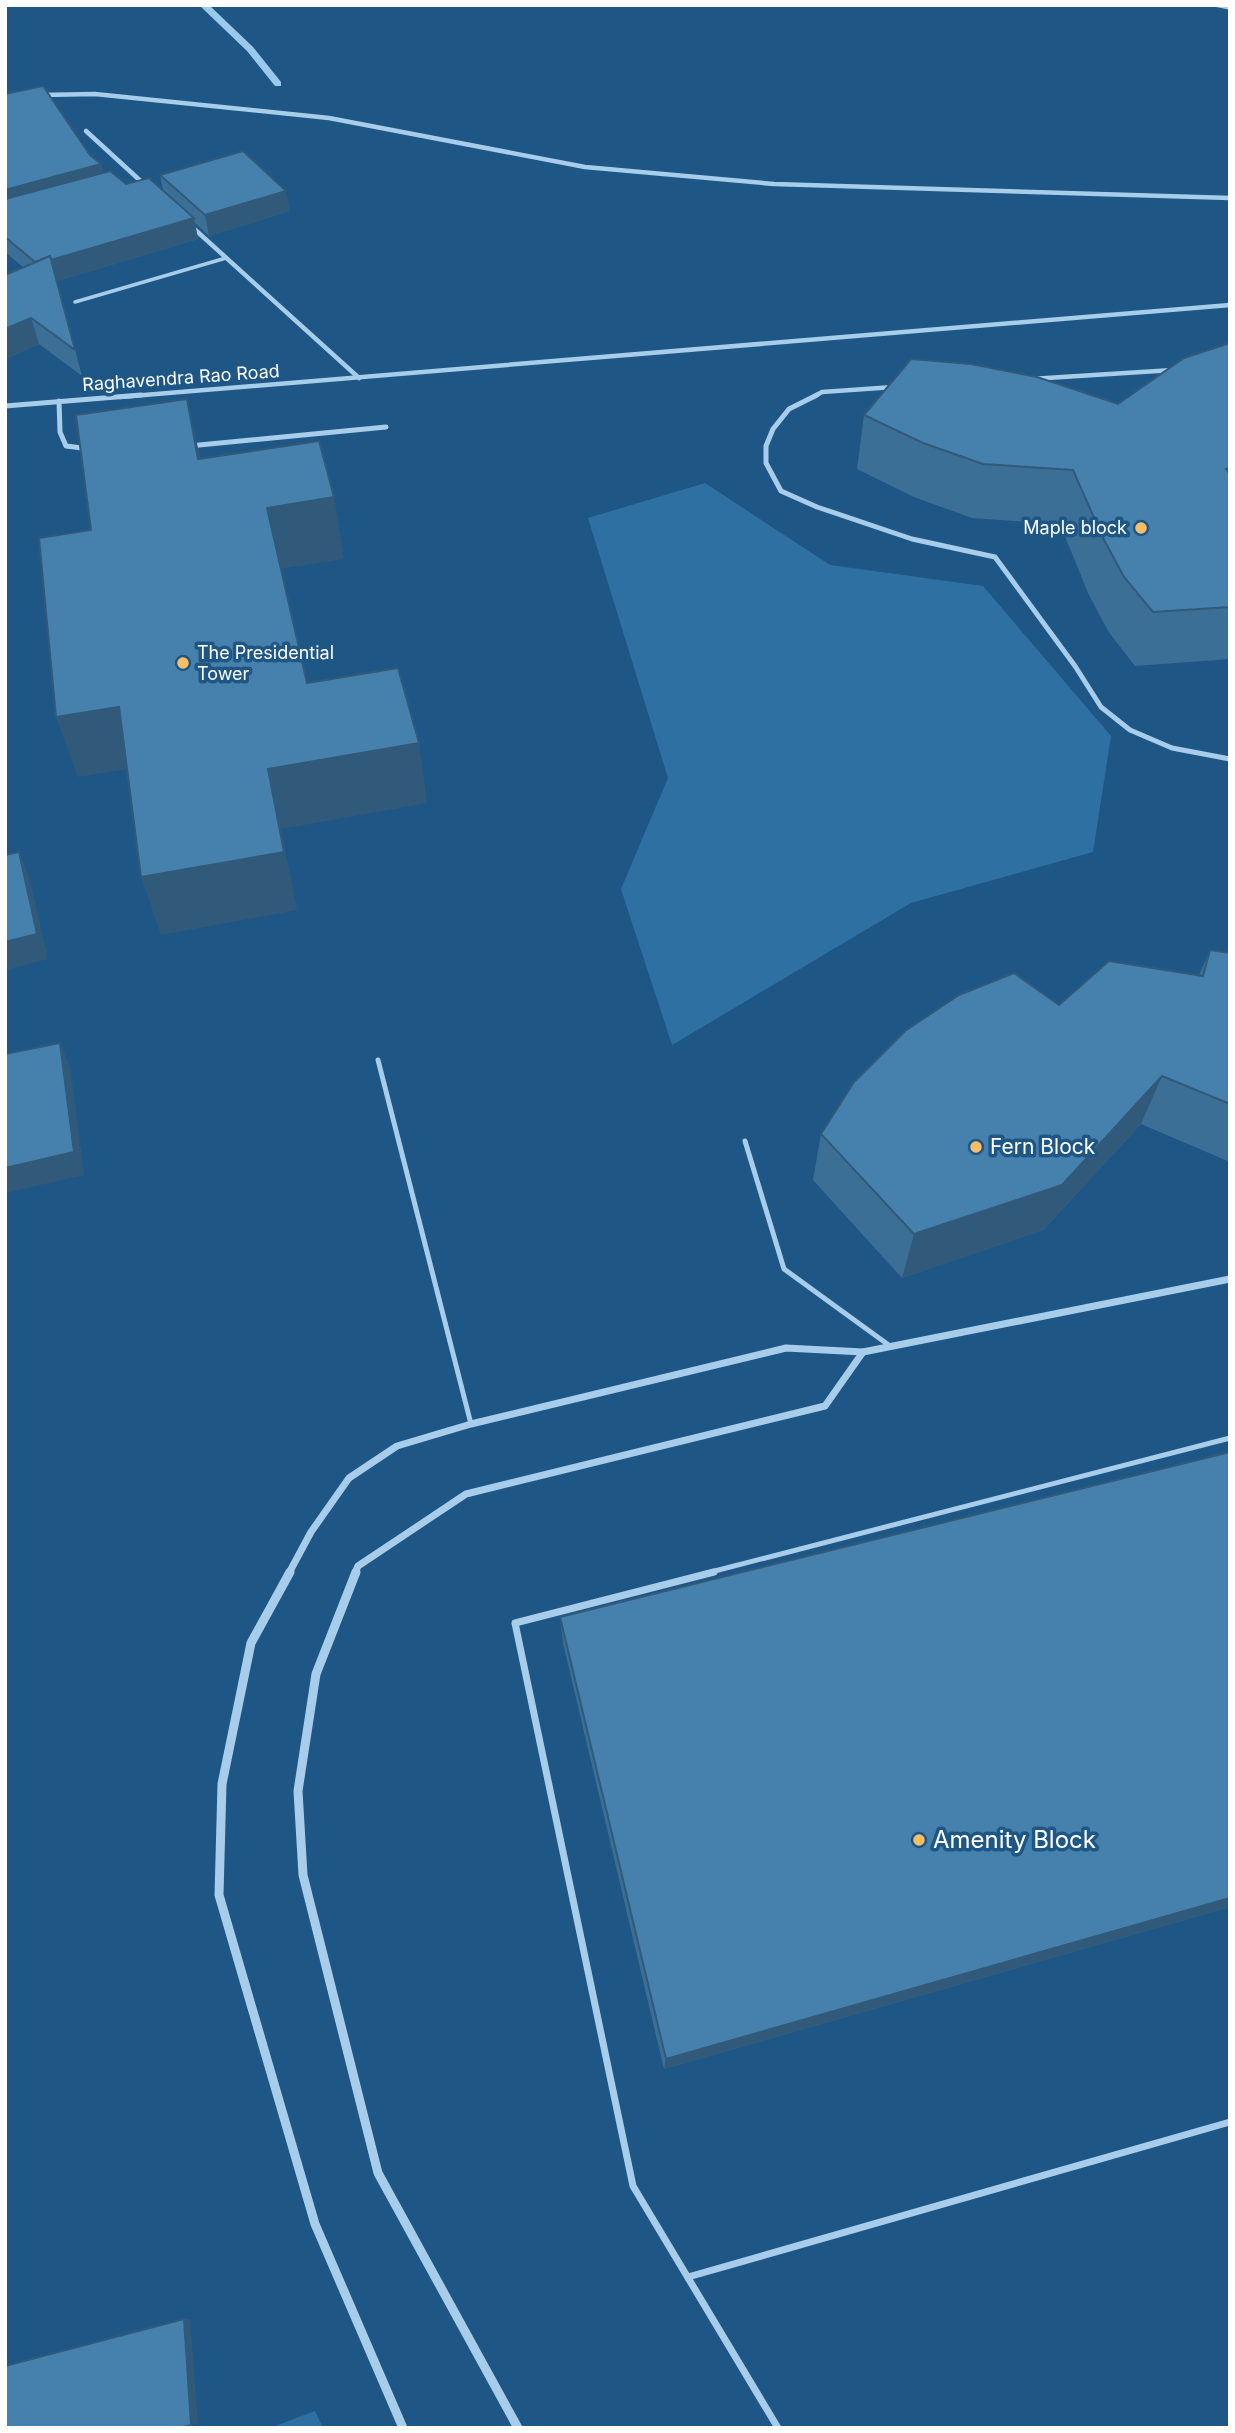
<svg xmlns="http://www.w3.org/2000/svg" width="1235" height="2433" viewBox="0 0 1235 2433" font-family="Inter,sans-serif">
<rect width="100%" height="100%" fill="#1e5786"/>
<g fill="#2f70a2">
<polygon points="705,483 830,565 983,586 1111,736 1093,852 911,903 672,1045 621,889 668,778 588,518"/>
<polygon points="315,2411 323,2428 270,2428"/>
</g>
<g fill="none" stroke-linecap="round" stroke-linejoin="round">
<polygon fill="#9ac9ec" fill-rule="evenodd" points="199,5 209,5 253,47 281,82 281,86 275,86 247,51"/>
<g stroke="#a7cdea" stroke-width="3.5">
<polyline points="1215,5 1230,8"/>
<polyline points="75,302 226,258"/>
</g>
<g stroke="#a7cdea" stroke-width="5">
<polyline points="378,1060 471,1424"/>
<polyline points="745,1141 784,1269 890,1346"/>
<polyline points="707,1573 1230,1438"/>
</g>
<g stroke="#a7cdea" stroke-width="7">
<polyline points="714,1572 515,1623 633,2186 778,2428"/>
<polyline points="688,2277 1230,2122"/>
</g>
<g stroke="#a7cdea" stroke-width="4.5">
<polyline points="41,95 95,94 329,118 585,167 774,184 1230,198"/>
<polyline points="86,131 145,185"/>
<polyline points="191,226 359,378"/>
<polyline points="1031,379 1173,370"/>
<polyline points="120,397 1230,305"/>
<polyline points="813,397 822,392 894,387"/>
</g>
<g stroke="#a7cdea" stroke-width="5">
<polyline points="817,395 789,409 773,429 766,446 766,463 781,491 817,507 912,539 995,557 1075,666 1101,707 1130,730 1172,748 1230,759"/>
<polyline points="59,401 60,432 66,446 90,449"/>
<polyline points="5,406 141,395"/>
<polyline points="189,446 386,427"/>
</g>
<g stroke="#a7cdea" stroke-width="7">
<polyline points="289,1573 311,1532 349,1478 397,1446 471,1424 786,1348 863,1352 1230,1279"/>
<polyline points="355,1573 358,1566 466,1494 825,1406 863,1352"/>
</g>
<g stroke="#a7cdea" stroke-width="9">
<polyline points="290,1572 251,1643 222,1784 219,1895 315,2224 403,2428"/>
<polyline points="356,1572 316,1674 298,1791 303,1875 378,2173 518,2428"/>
</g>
</g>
<g fill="#3c6f96">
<polygon points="5,94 101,164 103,173 126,184 163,190 160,175 290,211 209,236 195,223 198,239 57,281 82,376 39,344 5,359 23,267 5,252"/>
<polygon points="1230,343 1230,659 1135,666 1108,631 1088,593 1060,524 972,518 914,497 857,469 864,415 1118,404"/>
<polygon points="1210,950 1230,953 1230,1162 1141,1124 1043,1230 902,1278 813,1180 821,1134 1059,1005 1199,975"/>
<polygon points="1230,1452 1230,1907 664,2069 563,1643 560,1617"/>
</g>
<g fill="#315a7a">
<polygon points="101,164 106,184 5,212 5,190"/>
<polygon points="286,191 290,211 209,236 205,215"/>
<polygon points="194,218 198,239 57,281 82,376 51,260"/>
<polygon points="31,318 39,344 5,359 5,329"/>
<polygon points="187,399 201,461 198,459"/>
<polygon points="334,497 344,559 279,569 267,508"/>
<polygon points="119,707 138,767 78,777 56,717"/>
<polygon points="419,743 427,803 281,829 297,910 161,935 141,877 268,769"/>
<polygon points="19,852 29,877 48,959 5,970 5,942"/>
<polygon points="60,1043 70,1066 84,1175 5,1193 5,1168"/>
<polygon points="1162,1076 1141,1124 1043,1230 902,1278 914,1234"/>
<polygon points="1230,1898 1230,1907 664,2069 666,2059"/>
<polygon points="184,2319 190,2319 198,2423 191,2425"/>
</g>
<g fill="#4681ae" stroke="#315a7a" stroke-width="2">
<polygon points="43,86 90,155 101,164 5,190 5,94"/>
<polygon points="243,151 286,191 205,215 160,175"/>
<polygon points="110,171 126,184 149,178 194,218 51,260 50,256 35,262 5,237 5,199"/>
<polygon points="50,256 75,350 31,318 5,329 5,275"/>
<polygon points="1230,343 1230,468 1226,469 1230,475 1230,607 1153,612 1124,577 1103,538 1073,470 983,464 923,443 864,415 911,359 971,364 1037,377 1118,404 1184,358"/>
<polygon points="187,399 198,459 319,441 334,497 267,508 307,683 398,668 419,743 268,769 284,852 141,877 119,707 56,717 39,538 91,530 76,415"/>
<polygon points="19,852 37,934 5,942 5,855"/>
<polygon points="1210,950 1230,953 1230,1104 1162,1076 1062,1185 914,1234 821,1134 854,1082 905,1031 959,995 1014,973 1059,1005 1109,961 1203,976"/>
<polygon points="60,1043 74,1152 5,1168 5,1054"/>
<polygon points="1230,1452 1230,1898 666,2059 560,1617"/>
<polygon points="184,2319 191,2425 180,2428 5,2428 5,2366"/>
</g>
<g fill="#f9be66" stroke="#1e5786" stroke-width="2.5">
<circle cx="1141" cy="528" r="7"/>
<circle cx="183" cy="663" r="7"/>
<circle cx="976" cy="1147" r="7"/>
<circle cx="919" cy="1840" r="7"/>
</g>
<g text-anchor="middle" stroke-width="7" stroke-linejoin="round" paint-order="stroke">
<g font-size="18" fill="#fff" stroke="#1e5786">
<text transform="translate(181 378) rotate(-4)" y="6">Raghavendra Rao Road</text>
</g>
<g font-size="18" fill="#fff" stroke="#1e5786" text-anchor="end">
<text x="1127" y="534">Maple block</text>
<text x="197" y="659" text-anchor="start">The Presidential<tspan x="197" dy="21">Tower</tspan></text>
</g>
<g font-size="21" fill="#fff" stroke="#1e5786" text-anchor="start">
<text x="990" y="1154">Fern Block</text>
</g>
<g font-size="24" fill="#fff" stroke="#1e5786" text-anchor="start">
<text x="933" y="1848">Amenity Block</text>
</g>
</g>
<rect width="1235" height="2433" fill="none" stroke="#ffffff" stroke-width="14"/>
</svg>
